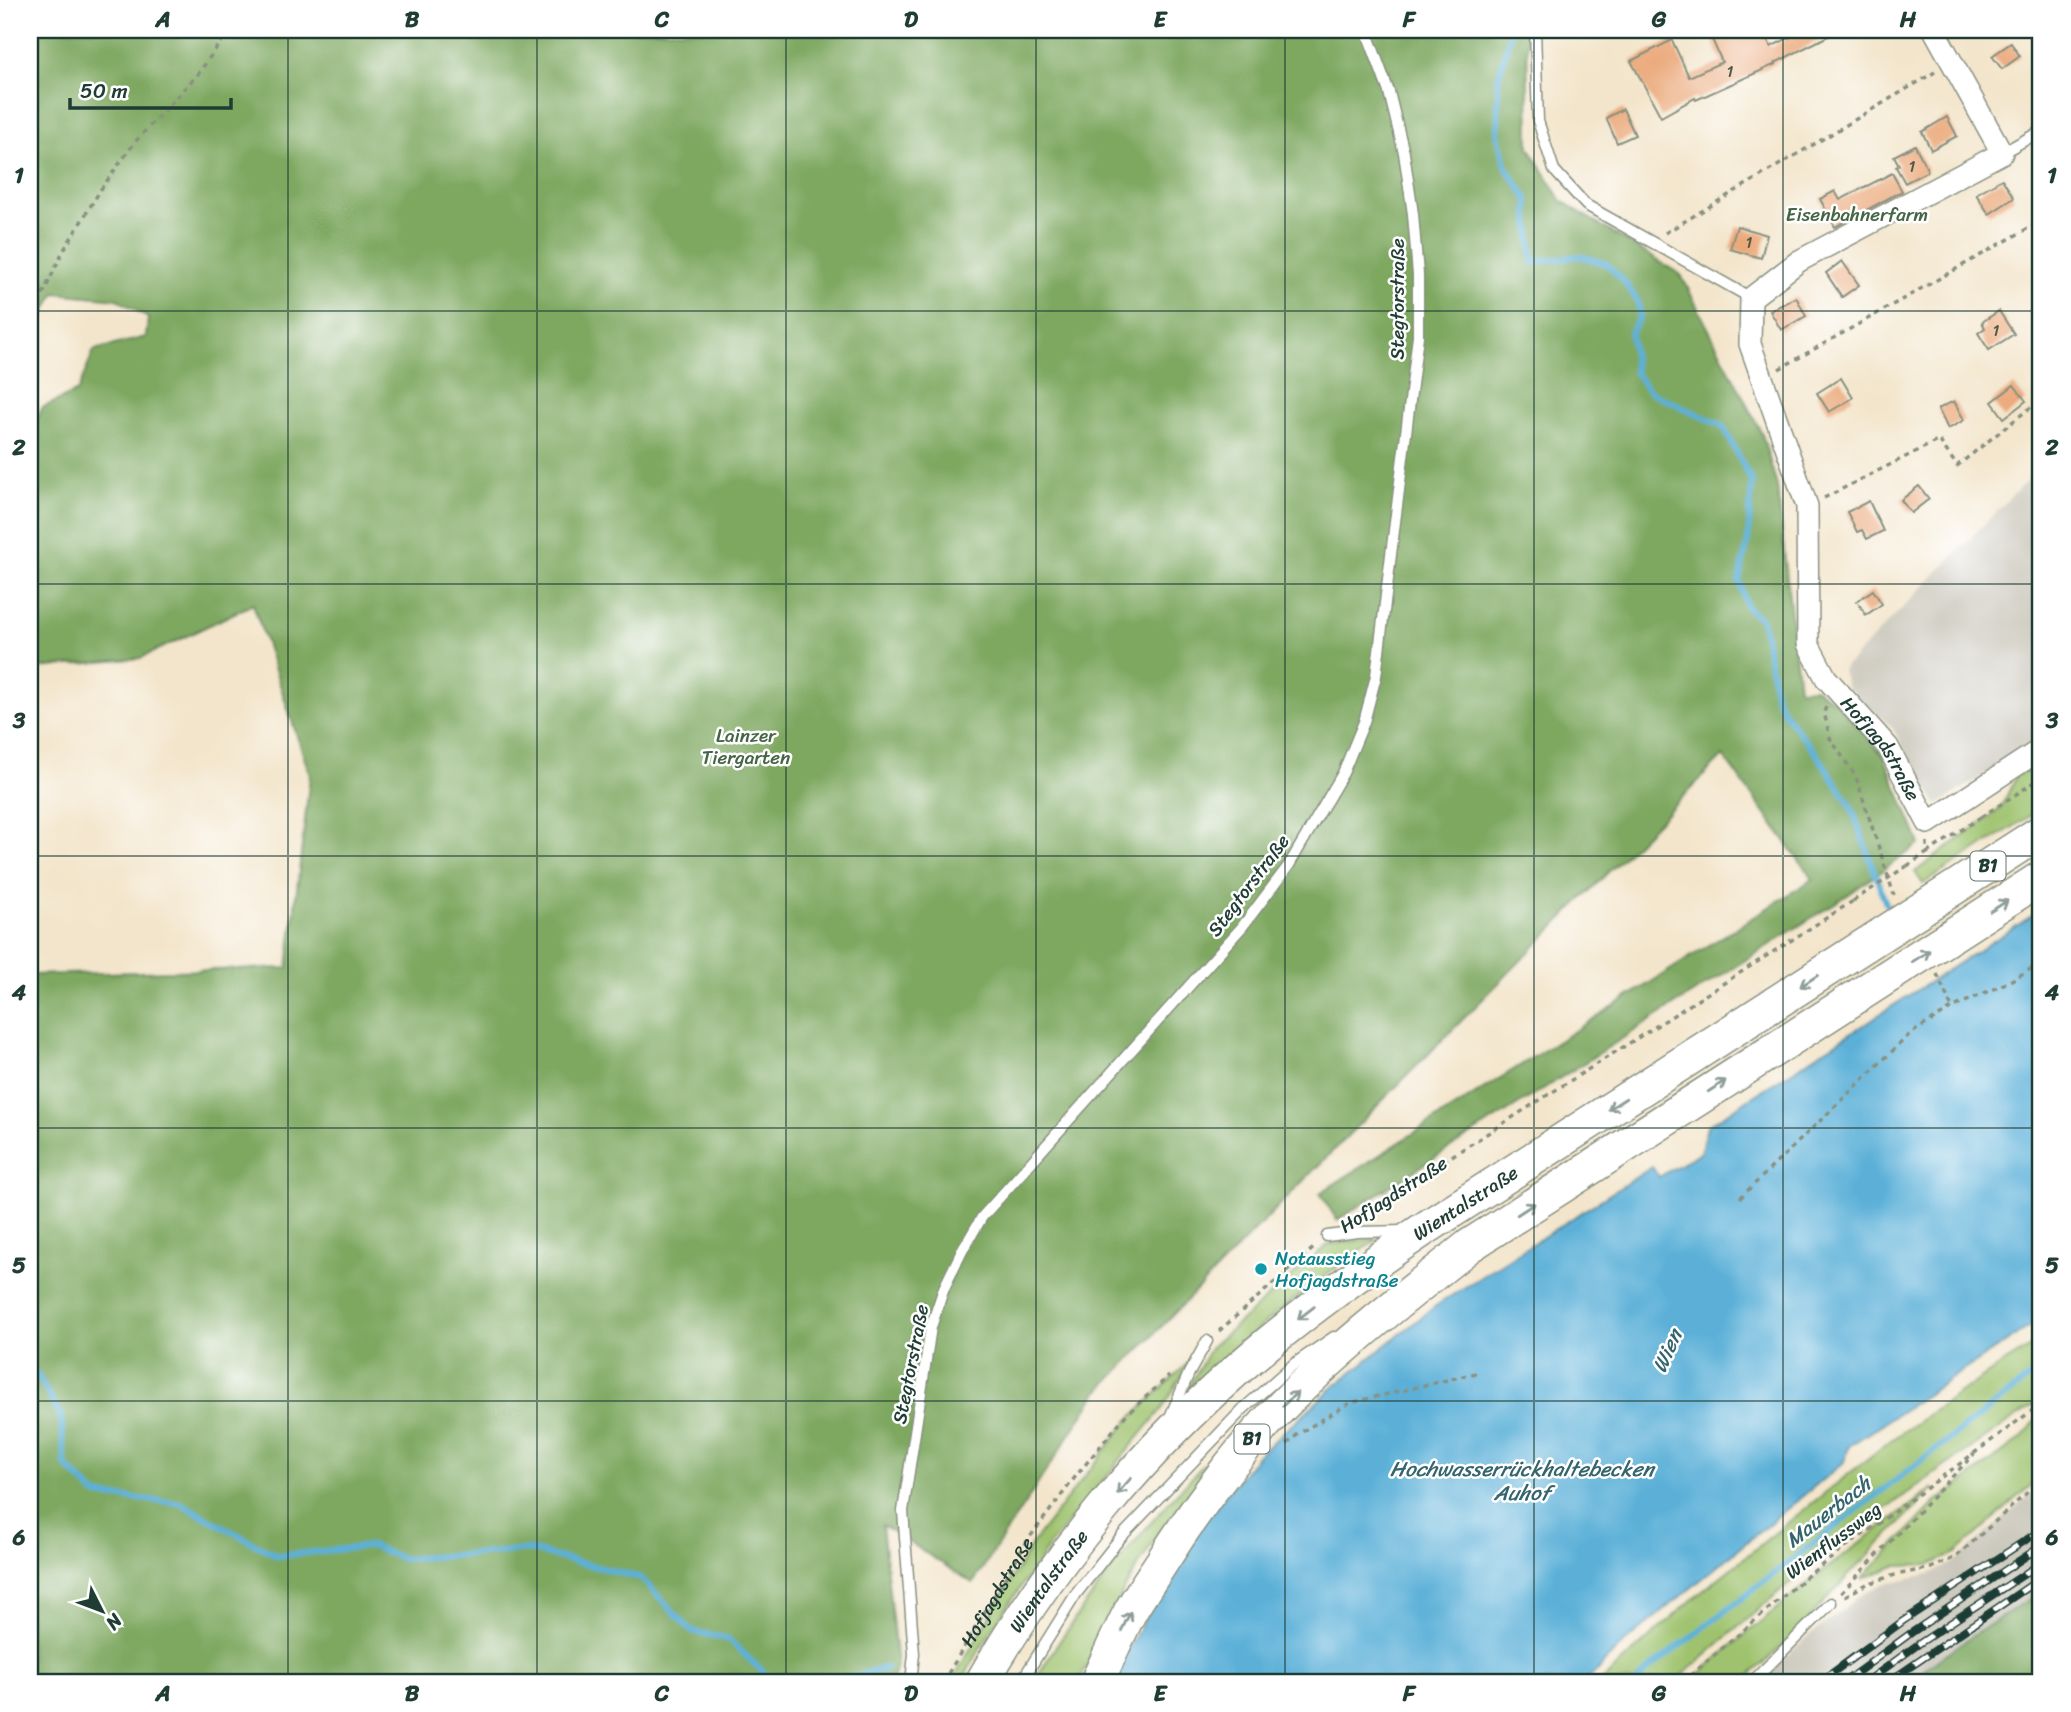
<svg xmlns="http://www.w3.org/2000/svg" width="2071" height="1712" viewBox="0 0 2071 1712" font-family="Sriracha,sans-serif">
<rect width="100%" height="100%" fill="#fff"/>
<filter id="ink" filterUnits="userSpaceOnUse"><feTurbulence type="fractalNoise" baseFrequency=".0143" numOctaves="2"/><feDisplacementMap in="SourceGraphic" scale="14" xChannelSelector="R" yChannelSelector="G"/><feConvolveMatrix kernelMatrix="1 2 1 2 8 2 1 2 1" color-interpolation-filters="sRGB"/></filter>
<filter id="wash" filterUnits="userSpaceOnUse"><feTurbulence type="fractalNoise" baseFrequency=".00686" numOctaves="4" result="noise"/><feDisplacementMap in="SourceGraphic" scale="28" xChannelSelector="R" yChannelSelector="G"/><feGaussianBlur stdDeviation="1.57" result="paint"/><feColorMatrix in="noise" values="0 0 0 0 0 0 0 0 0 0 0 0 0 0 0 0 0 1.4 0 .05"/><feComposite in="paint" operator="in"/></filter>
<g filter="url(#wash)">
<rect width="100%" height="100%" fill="#f3e5cb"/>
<g fill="#c8c4b8">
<polygon points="2041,466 2041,738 1937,805 1892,727 1847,687 1842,670"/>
<polygon points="2041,1485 2041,1591 1928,1666 1908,1682 1760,1682 1798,1645 1860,1596 1881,1585 1932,1573 1953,1563"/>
</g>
<g fill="#9ec26d" stroke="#5e8050" stroke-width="2">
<polygon points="2041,755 2041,809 1923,884 1915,872 2001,808 2020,768"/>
<path d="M 1371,1239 L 1377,1240 C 1328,1272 1283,1307 1239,1345 C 1220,1362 1201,1378 1183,1397 L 1211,1347 L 1329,1244 Z"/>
<path d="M 2041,1340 L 2041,1400 C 1950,1462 1856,1527 1772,1598 C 1739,1626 1707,1654 1675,1682 L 1600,1682 L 1694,1598 L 1891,1440 L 2001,1365 Z"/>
<polygon points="1192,1359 1162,1409 1049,1546 990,1632 961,1682 951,1682 1034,1541 1128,1421"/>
<polygon points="2041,1414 2041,1476 1956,1553 1930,1565 1895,1566 1862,1579 1935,1503 2021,1439"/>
<path d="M 1224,1443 L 1228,1446 C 1197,1482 1168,1518 1143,1558 C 1118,1597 1098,1640 1079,1682 L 1034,1682 C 1086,1594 1153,1517 1224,1443 Z"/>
<path d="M 1934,1488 L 1847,1577 L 1791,1638 L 1743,1682 L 1690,1682 C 1768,1613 1850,1549 1934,1488 Z"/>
</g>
<g fill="#7ea860" stroke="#4e724a" stroke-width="2">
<polygon points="30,30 1527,30 1529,147 1562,201 1681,275 1762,434 1777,486 1799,689 1815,688 1836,702 1884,756 1920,844 1846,896 1337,1220 1320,1193 1813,879 1723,756 1300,1184 1097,1393 973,1583 882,1525 897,1665 891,1682 30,1682 30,975 288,968 310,775 253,604 141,658 30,669 30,440 42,408 78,391 94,350 146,337 148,318 117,299 55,293 30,340"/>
<polygon points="2041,1591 2041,1665 2016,1682 1908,1682 1928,1666"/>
</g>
<polygon fill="#5cb0d8" stroke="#3e7686" stroke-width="2" points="2041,910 2041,1319 1849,1446 1844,1462 1624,1643 1585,1682 1109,1682 1196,1530 1258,1455 1337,1384 1437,1305 1652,1167 1659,1177 1701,1152 1707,1126"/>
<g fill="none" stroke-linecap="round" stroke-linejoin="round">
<g stroke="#5cb0d8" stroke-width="6">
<polyline points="1511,30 1498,79 1498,137 1507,169 1527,198 1533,262 1580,256 1607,264 1625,283 1638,302 1640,316 1631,333 1635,373 1650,392 1723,426 1752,482 1748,541 1739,580 1747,608 1762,620 1776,698 1788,718 1821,760 1851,806 1886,904"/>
<polyline points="30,1374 37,1374 61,1417 65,1465 96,1495 180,1503 277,1556 371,1546 404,1559 529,1550 641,1578 692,1631 728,1639 774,1682"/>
<polyline points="836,1682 886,1668"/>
<polyline points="1636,1682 1648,1670 2041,1369"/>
</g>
</g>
<g id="blocks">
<g fill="#eba97a">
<polygon points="1708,30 1763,30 1771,47 1804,30 1840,30 1775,63 1776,64 1696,100 1695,98 1661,117 1631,61 1672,40 1689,77 1722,62"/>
<polygon points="2011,43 2020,56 2002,69 1992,56"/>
<polygon points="1623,109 1635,135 1617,143 1606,118"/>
<polygon points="1947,117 1957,136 1931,150 1922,132"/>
<polygon points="1915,145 1928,171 1905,183 1896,167 1899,165 1894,156"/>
<polygon points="1892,173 1902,191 1835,227 1820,199 1835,191 1840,200"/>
<polygon points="2002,179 2014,198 1989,214 1976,194"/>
<polygon points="1737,226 1767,235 1761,258 1730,249"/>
<polygon points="1842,261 1859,285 1842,297 1826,273"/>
<polygon points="1796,297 1806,316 1781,330 1770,311"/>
<polygon points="1999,311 2014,334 1989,350 1978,333 1985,328 1982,322"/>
<polygon points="1841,378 1853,398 1829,412 1817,393"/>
<polygon points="2014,385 2026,401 2004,418 1992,402"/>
<polygon points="1954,401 1964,420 1948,429 1938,409"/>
<polygon points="1919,486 1929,499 1911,513 1901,500"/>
<polygon points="1869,501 1883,531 1867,539 1862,530 1857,532 1847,512"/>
<polygon points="1873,590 1882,604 1866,615 1857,601"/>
</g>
</g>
</g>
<g filter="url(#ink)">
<use href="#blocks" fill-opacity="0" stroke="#899180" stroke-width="2"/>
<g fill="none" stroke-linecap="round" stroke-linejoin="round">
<defs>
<g id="service">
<polyline points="1535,30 1538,121 1554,170 1586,205 1751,298"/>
<polyline points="2002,153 2041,131"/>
<polyline points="1327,1236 1358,1232 1404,1231"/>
<polyline points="1170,1417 1189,1373 1207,1341"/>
<polyline points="911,1682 914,1654 903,1511 931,1327 944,1288 962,1251 982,1217 1242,927 1289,865 1343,773 1364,722 1376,676 1418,336 1418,275 1413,214 1404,153 1389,92 1366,30"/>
<polyline points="1021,1682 1076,1594 1121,1537 1243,1409 1294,1364 1334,1337"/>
<polyline points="1752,1682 1831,1603"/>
</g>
<g id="minor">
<path id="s2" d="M 1934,30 L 2002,153 L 1799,261 L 1751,298 L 1750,344 L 1807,506 L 1808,644 L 1826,678 L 1888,747 L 1928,823 L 2041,749"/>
</g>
<g id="primary">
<path id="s3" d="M 982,1682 C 1052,1560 1146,1446 1254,1355 C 1307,1310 1363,1270 1421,1231 L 2041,832"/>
<path d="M 1097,1682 C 1108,1658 1119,1633 1131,1610 C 1140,1595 1150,1580 1160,1565 C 1196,1508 1235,1454 1283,1405 C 1340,1347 1405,1297 1469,1246 L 2041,878"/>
</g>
</defs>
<use href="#service" stroke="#899180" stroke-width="13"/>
<use href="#minor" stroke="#899180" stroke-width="24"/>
<use href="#primary" stroke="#899180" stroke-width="36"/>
<g stroke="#899180" stroke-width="3.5" stroke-dasharray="5 5" stroke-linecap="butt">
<polyline points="1665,233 1935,72"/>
<polyline points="30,322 62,253 101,189 135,142 198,74 229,30"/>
<polyline points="1779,369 2041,221"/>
<polyline points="1824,498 1939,440 1957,466 2041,399"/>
<polyline points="1826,707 1824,712 1830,738 1856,777 1894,895"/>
<polyline points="1981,817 2041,778"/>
<polyline points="1927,853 1981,817 1983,814"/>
<polyline points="1907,866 1927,853 1927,842"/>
<polyline points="1937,974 1952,1008"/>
<polyline points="1740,1198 1910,1034 1952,1008 2008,982 2041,963"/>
<polyline points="1359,1215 1853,901"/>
<polyline points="1219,1331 1316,1246"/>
<polyline points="1287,1444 1298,1434 1350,1403 1476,1373"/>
<polyline points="1841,1593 1974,1454"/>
<polyline points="1845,1596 1867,1584 1895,1575 1931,1568 1956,1557 2041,1480"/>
<path id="s1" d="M 943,1682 L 1027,1541 L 1076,1476 L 1125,1416 L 1169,1376"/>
<polyline points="1683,1682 1807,1576 2041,1404"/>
<polyline points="2031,1682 2041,1676"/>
</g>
<use href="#service" stroke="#fff" stroke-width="10"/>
<use href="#minor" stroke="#fff" stroke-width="21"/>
<use href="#primary" stroke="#fff" stroke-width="33"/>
<defs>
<g id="rail">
<polyline points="1820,1682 1903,1621 2041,1530"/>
<polyline points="1844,1682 1911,1633 2041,1546"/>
<polyline points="1866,1682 1920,1643 2041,1563"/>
<polyline points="1888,1682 2041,1578"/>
</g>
</defs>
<use href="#rail" stroke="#1f3d34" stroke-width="8"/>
<use href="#rail" stroke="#fff" stroke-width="5" stroke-dasharray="16" stroke-linecap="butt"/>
<polyline stroke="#899180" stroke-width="3.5" stroke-dasharray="5 5" stroke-linecap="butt" points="1853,901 1907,866"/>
</g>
<defs><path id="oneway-shaft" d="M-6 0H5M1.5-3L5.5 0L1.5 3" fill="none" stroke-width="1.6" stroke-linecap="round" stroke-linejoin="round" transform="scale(1.75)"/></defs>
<g stroke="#8f9e9a">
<use href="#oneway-shaft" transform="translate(1999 906) rotate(-33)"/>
<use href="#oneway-shaft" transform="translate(1921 956) rotate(-33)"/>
<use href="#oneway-shaft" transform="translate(1809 981) rotate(147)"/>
<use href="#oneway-shaft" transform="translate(1717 1086) rotate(-33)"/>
<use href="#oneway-shaft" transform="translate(1617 1104) rotate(147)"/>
<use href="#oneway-shaft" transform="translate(1526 1209) rotate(-33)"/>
<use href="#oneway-shaft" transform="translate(1306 1313) rotate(142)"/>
<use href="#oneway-shaft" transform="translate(1290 1399) rotate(-44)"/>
<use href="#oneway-shaft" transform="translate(1124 1486) rotate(131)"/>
<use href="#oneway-shaft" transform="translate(1126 1621) rotate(-65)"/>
</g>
</g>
<path fill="none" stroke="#1f3d34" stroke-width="2" stroke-opacity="0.55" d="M 288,30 L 288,1682M 537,30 L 537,1682M 786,30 L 786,1682M 1036,30 L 1036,1682M 1285,30 L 1285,1682M 1534,30 L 1534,1682M 1783,30 L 1783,1682M 30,311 L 2041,311M 30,584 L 2041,584M 30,856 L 2041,856M 30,1128 L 2041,1128M 30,1401 L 2041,1401"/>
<circle fill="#0f9aa8" stroke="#fff" stroke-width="2.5" cx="1261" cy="1269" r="7"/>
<g text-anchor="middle" stroke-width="5" stroke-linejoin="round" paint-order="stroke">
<g font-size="16" fill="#525846">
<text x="1730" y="77">1</text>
<text x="1912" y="172">1</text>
<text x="1749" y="248">1</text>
<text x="1996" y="336">1</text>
</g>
<g fill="#fff" stroke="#627771" stroke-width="2">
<rect x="1970.5" y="851.5" width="35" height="29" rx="5"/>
<rect x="1234.5" y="1424.5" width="35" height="29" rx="5"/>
</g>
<g font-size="18" font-weight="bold" fill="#1f3d34">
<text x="1988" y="872">B1</text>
<text x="1252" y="1445">B1</text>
</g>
<g font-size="19" fill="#456545" stroke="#fff">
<text x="1857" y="221">Eisenbahnerfarm</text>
<text x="746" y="742">Lainzer<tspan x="746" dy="22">Tiergarten</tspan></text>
</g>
<g font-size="19" fill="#1f3d34" stroke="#fff">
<text transform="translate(1397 299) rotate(-90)" y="7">Stegtorstraße</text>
<text dy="7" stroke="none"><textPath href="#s2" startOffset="915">Hofjagdstraße</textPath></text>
<text transform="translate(1248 885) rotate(-53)" y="7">Stegtorstraße</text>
<text transform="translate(1393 1194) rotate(-33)" y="7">Hofjagdstraße</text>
<text dy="7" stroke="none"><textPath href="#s3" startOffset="688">Wientalstraße</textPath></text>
<text transform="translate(910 1364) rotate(-79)" y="7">Stegtorstraße</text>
<text transform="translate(1833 1540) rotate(-37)" y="7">Wienflussweg</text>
<text dy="7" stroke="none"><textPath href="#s3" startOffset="121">Wientalstraße</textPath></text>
<text dy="7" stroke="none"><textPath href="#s1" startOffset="105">Hofjagdstraße</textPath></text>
</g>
<g font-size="19" fill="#0d838f" stroke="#fff" text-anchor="start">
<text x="1275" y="1265">Notausstieg<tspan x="1275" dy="22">Hofjagdstraße</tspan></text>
</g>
<g font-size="21" font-style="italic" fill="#34656d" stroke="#fff">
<text transform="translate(1667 1351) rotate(-67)" y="7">Wien</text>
<text x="1522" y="1476">Hochwasserrückhaltebecken<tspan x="1522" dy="24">Auhof</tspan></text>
<text transform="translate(1828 1512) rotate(-38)" y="7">Mauerbach</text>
</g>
</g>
<rect width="2071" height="1712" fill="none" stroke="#fff" stroke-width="77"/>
<g transform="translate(102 1611) rotate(132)" stroke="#ffffff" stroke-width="5" paint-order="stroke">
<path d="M0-5L12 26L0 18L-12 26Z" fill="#1f3d34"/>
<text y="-10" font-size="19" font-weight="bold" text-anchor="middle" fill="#1f3d34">N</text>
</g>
<path d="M70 98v10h161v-10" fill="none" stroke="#1f3d34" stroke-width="3.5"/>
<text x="80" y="98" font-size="21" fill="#1f3d34" stroke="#ffffff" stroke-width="5" paint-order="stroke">50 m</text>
<rect x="38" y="38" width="1994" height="1636" fill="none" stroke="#1f3d34" stroke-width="2.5"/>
<g font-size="23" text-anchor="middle" font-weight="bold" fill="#1f3d34">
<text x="163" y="27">A</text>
<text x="412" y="27">B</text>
<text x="662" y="27">C</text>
<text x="911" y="27">D</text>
<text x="1160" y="27">E</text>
<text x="1409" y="27">F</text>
<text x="1659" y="27">G</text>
<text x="1908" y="27">H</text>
<text x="19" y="183">1</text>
<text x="2052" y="183">1</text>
<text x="19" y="455">2</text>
<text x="2052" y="455">2</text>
<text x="19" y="728">3</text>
<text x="2052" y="728">3</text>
<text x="19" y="1000">4</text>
<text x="2052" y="1000">4</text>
<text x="19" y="1273">5</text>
<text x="2052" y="1273">5</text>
<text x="19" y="1545">6</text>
<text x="2052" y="1545">6</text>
<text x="163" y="1701">A</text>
<text x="412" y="1701">B</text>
<text x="662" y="1701">C</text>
<text x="911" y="1701">D</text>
<text x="1160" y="1701">E</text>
<text x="1409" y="1701">F</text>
<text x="1659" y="1701">G</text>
<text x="1908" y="1701">H</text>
</g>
</svg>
